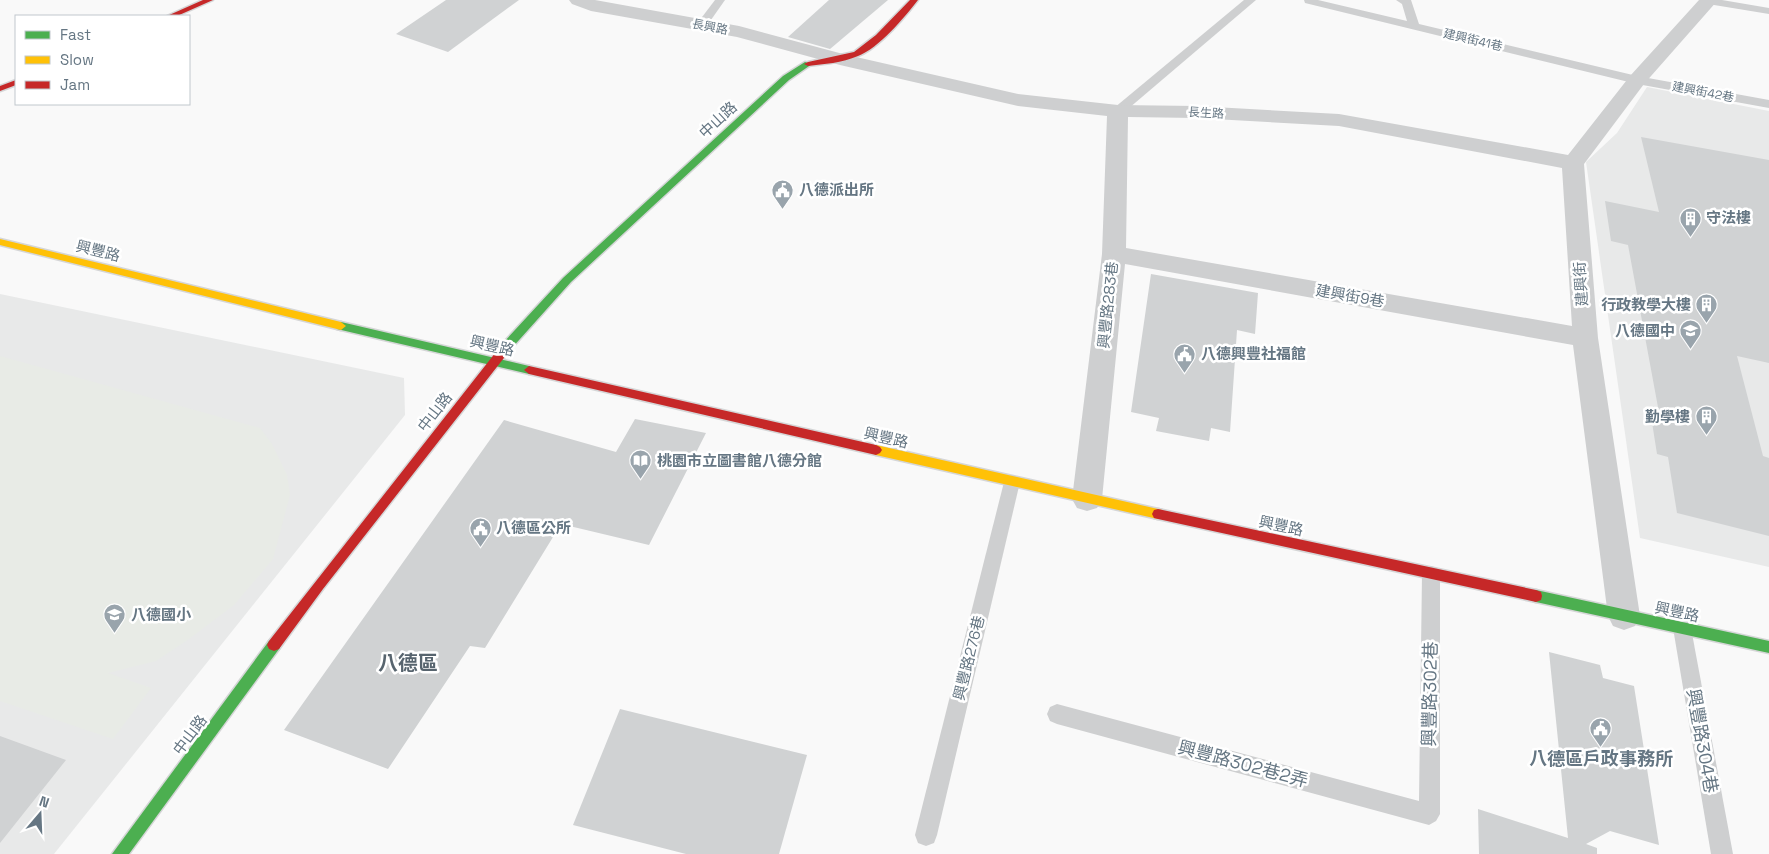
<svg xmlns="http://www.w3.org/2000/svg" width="1769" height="854" viewBox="0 0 1769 854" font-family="'Space Grotesk','Noto Sans TC',sans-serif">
<rect width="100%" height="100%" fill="#f9f9f9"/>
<g fill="#e8e9e9">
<polygon points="1647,87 1769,111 1769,567 1640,538 1586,162 1617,133"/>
<polygon points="0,294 404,378 405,415 54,854 0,854"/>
</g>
<polygon fill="#e8ebe6" points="0,356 260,428 272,444 287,475 290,495 273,559 234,605 189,639 156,661 108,673 151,688 113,739 0,701"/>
<g fill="#d0d2d3">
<polygon points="446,0 519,0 448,52 396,34"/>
<polygon points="829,0 888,0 830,49 788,37"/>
<polygon points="1641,137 1769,160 1769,363 1737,356 1763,456 1769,458 1769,536 1677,513 1668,457 1657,454 1651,416 1660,418 1628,245 1611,241 1605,201 1659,212"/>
<polygon points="1151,274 1258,293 1255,334 1237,330 1230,432 1211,428 1209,441 1156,431 1159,418 1131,412"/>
<polygon points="635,419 706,433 649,545 561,524 485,648 470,646 388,769 284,730 504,420 616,452"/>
<polygon points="1549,652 1600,665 1603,678 1634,686 1659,845 1610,831 1586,844 1597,848 1597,854 1479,854 1478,809 1568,838"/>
<polygon points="620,709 807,755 779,854 686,854 573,825"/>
<polygon points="0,736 66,760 0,843"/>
</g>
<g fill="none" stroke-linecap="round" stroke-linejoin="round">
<defs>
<g id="fast">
<polygon points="805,62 812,64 789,80 571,282 511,349 503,349 502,346 503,343 563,278 783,76"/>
<polygon points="341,322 529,366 534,370 529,374 337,329 336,326"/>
<polygon points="1536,590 1769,641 1769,653 1536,602 1531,600 1530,596 1531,592"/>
<polygon points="274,639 279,641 281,645 279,649 129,854 112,854 269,641"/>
</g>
<g id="slow">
<polygon points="0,239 341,322 346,326 341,330 0,245"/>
<polygon points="876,445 1158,509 1162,510 1164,514 1162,518 1158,519 876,455 872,453 870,450 872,447"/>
</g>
<g id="jam">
<polygon points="203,0 213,0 177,16 167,16"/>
<path d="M 910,0 L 918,0 C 904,18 879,48 858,56 C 842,63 824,64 808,66 L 804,64 L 808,62 L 854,52 L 876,35 Z"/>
<polygon points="16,80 16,85 0,91 0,86"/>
<polygon points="507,342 512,346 511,349 323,589 279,649 274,651 269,649 267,645 269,641 503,343"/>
<polygon points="529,366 876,445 880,447 882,450 880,453 876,455 529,374 524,370"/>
<polygon points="1158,509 1536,590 1541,592 1542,596 1541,600 1536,602 1158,519 1154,518 1152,514 1154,510"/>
</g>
</defs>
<use href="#fast" stroke="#d5d6d7" stroke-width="3"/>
<use href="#slow" stroke="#d5d6d7" stroke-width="3"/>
<use href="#jam" stroke="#d5d6d7" stroke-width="3"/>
<g fill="#cecfd0" fill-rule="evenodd">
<polygon points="715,0 725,0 706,27 698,27 696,25"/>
<polygon points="1244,0 1256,0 1122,114 1114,114 1112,111 1114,108"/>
<polygon points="1304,0 1318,0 1407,21 1402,4 1396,0 1411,0 1419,24 1637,76 1769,100 1769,108 1637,84 1305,3"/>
<polygon points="1703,0 1722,0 1769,8 1769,14 1708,4 1704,3"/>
<polygon points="1012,475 1018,477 1020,482 937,835 934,843 926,846 918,843 915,835 1004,482 1006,477"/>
<polygon points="1431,566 1437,568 1440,574 1440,814 1436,821 1429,825 1057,724 1050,721 1047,714 1050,707 1057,704 1419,801 1422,574 1425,568"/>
<polygon points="1682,619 1689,622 1691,628 1733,854 1711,854 1673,628 1675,622"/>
</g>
<path fill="#cecfd0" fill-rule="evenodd" d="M 569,0 L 595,0 L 739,26 L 843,54 L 1018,94 L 1118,105 L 1196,106 L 1339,114 L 1568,155 L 1630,76 L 1699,0 L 1718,0 L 1644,84 L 1584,164 L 1598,338 L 1640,616 L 1635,626 L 1624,630 L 1613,626 L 1608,616 L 1573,345 L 1125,264 L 1102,499 L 1097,508 L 1087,511 L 1077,508 L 1072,499 L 1102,254 L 1107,116 L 1018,106 L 840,65 L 737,37 L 591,11 L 572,4 ZM 1128,117 L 1196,118 L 1339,126 L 1562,168 L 1572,326 L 1126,248 Z"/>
<use href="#fast" fill="#4caf50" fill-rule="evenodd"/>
<use href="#slow" fill="#ffc107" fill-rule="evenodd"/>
<use href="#jam" fill="#c62828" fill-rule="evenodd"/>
</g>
<defs>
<symbol id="civic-pin" viewBox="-11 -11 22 30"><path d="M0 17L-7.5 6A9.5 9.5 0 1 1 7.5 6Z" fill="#99a4ac" stroke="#fff"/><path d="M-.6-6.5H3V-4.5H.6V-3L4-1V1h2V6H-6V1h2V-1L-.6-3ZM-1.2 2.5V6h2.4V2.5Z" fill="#fff"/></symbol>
<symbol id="building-pin" viewBox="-11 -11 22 30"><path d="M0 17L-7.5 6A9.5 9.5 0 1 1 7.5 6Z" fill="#99a4ac" stroke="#fff"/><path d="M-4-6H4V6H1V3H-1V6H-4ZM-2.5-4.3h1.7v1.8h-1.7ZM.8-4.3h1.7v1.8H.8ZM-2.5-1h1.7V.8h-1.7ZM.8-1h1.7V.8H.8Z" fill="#fff"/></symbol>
<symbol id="school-pin" viewBox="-11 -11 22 30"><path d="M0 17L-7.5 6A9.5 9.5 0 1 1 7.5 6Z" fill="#99a4ac" stroke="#fff"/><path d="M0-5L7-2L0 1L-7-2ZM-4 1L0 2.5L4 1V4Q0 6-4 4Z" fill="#fff"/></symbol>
<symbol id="library-pin" viewBox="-11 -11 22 30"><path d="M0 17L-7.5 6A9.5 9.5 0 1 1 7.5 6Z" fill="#99a4ac" stroke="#fff"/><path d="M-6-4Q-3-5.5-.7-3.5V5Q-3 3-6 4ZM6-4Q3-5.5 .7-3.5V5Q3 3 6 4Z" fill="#fff"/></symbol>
</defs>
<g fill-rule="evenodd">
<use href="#civic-pin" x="770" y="178" width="25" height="34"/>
<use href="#building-pin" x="1678" y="206" width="25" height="34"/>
<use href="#building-pin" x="1694" y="292" width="25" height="34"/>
<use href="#school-pin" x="1678" y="318" width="25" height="34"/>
<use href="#civic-pin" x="1172" y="342" width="25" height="34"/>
<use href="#building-pin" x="1694" y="404" width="25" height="34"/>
<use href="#library-pin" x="628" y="448" width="25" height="34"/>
<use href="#civic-pin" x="468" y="516" width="25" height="34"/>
<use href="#school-pin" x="102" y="602" width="25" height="34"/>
<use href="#civic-pin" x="1588" y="716" width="25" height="34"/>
</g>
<g text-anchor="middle" stroke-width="5" stroke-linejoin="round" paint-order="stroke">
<g font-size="12" fill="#657683" stroke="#fff">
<text transform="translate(710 27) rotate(11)" y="4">長興路</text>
<text transform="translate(1473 40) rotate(13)" y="4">建興街41巷</text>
<text transform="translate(1703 92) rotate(11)" y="4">建興街42巷</text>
<text transform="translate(1206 113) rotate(3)" y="4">長生路</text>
</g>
<g font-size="15" fill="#657683" stroke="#fff">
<text transform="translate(718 120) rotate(-43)" y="5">中山路</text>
<text transform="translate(98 251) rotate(14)" y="5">興豐路</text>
<text transform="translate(1581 284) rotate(-94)" y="5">建興街</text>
<text transform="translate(1350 296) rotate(10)" y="5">建興街9巷</text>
<text transform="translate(1108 305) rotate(-84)" y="5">興豐路283巷</text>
<text transform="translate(492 346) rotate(13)" y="5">興豐路</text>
<text transform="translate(435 412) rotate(-52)" y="5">中山路</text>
<text transform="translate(886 438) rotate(13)" y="5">興豐路</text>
<text transform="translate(1281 526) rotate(12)" y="5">興豐路</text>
<text transform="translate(1677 612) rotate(12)" y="5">興豐路</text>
<text transform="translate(969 658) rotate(-76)" y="5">興豐路276巷</text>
<text transform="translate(190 735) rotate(-53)" y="5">中山路</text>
</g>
<g font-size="15" font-weight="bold" fill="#657683" stroke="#fff" text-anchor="start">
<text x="799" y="195">八德派出所</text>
<text x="1706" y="223">守法樓</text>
<text x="1691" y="310" text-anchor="end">行政教學大樓</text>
<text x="1675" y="336" text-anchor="end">八德國中</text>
<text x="1201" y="359">八德興豐社福館</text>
<text x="1690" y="422" text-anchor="end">勤學樓</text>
<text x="657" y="466">桃園市立圖書館八德分館</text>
<text x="496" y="533">八德區公所</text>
<text x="131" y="620">八德國小</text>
</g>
<g font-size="18" fill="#657683" stroke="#fff">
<text transform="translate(1430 694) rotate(-89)" y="6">興豐路302巷</text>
<text transform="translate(1702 741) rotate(80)" y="6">興豐路304巷</text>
<text transform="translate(1243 764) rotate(15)" y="6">興豐路302巷2弄</text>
</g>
<g font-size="18" font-weight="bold" fill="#657683" stroke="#fff">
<text x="1601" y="765">八德區戶政事務所</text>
</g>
<g font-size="20" font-weight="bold" fill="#57646e" stroke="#fff">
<text x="408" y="670">八德區</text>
</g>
</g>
<rect x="15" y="15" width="175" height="90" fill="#ffffff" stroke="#c1c8cd"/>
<rect x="25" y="31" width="25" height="8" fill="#4caf50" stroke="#c1c8cd"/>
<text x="60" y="40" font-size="15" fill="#657683">Fast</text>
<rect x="25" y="56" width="25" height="8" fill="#ffc107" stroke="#c1c8cd"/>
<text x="60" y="65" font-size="15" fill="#657683">Slow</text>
<rect x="25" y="81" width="25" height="8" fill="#c62828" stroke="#c1c8cd"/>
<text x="60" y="90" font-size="15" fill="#657683">Jam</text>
<g transform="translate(40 814) rotate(19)" stroke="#ffffff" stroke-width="4" paint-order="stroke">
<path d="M0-4L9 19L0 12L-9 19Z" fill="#657683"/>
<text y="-8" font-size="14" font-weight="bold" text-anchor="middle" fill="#657683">N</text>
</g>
</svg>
